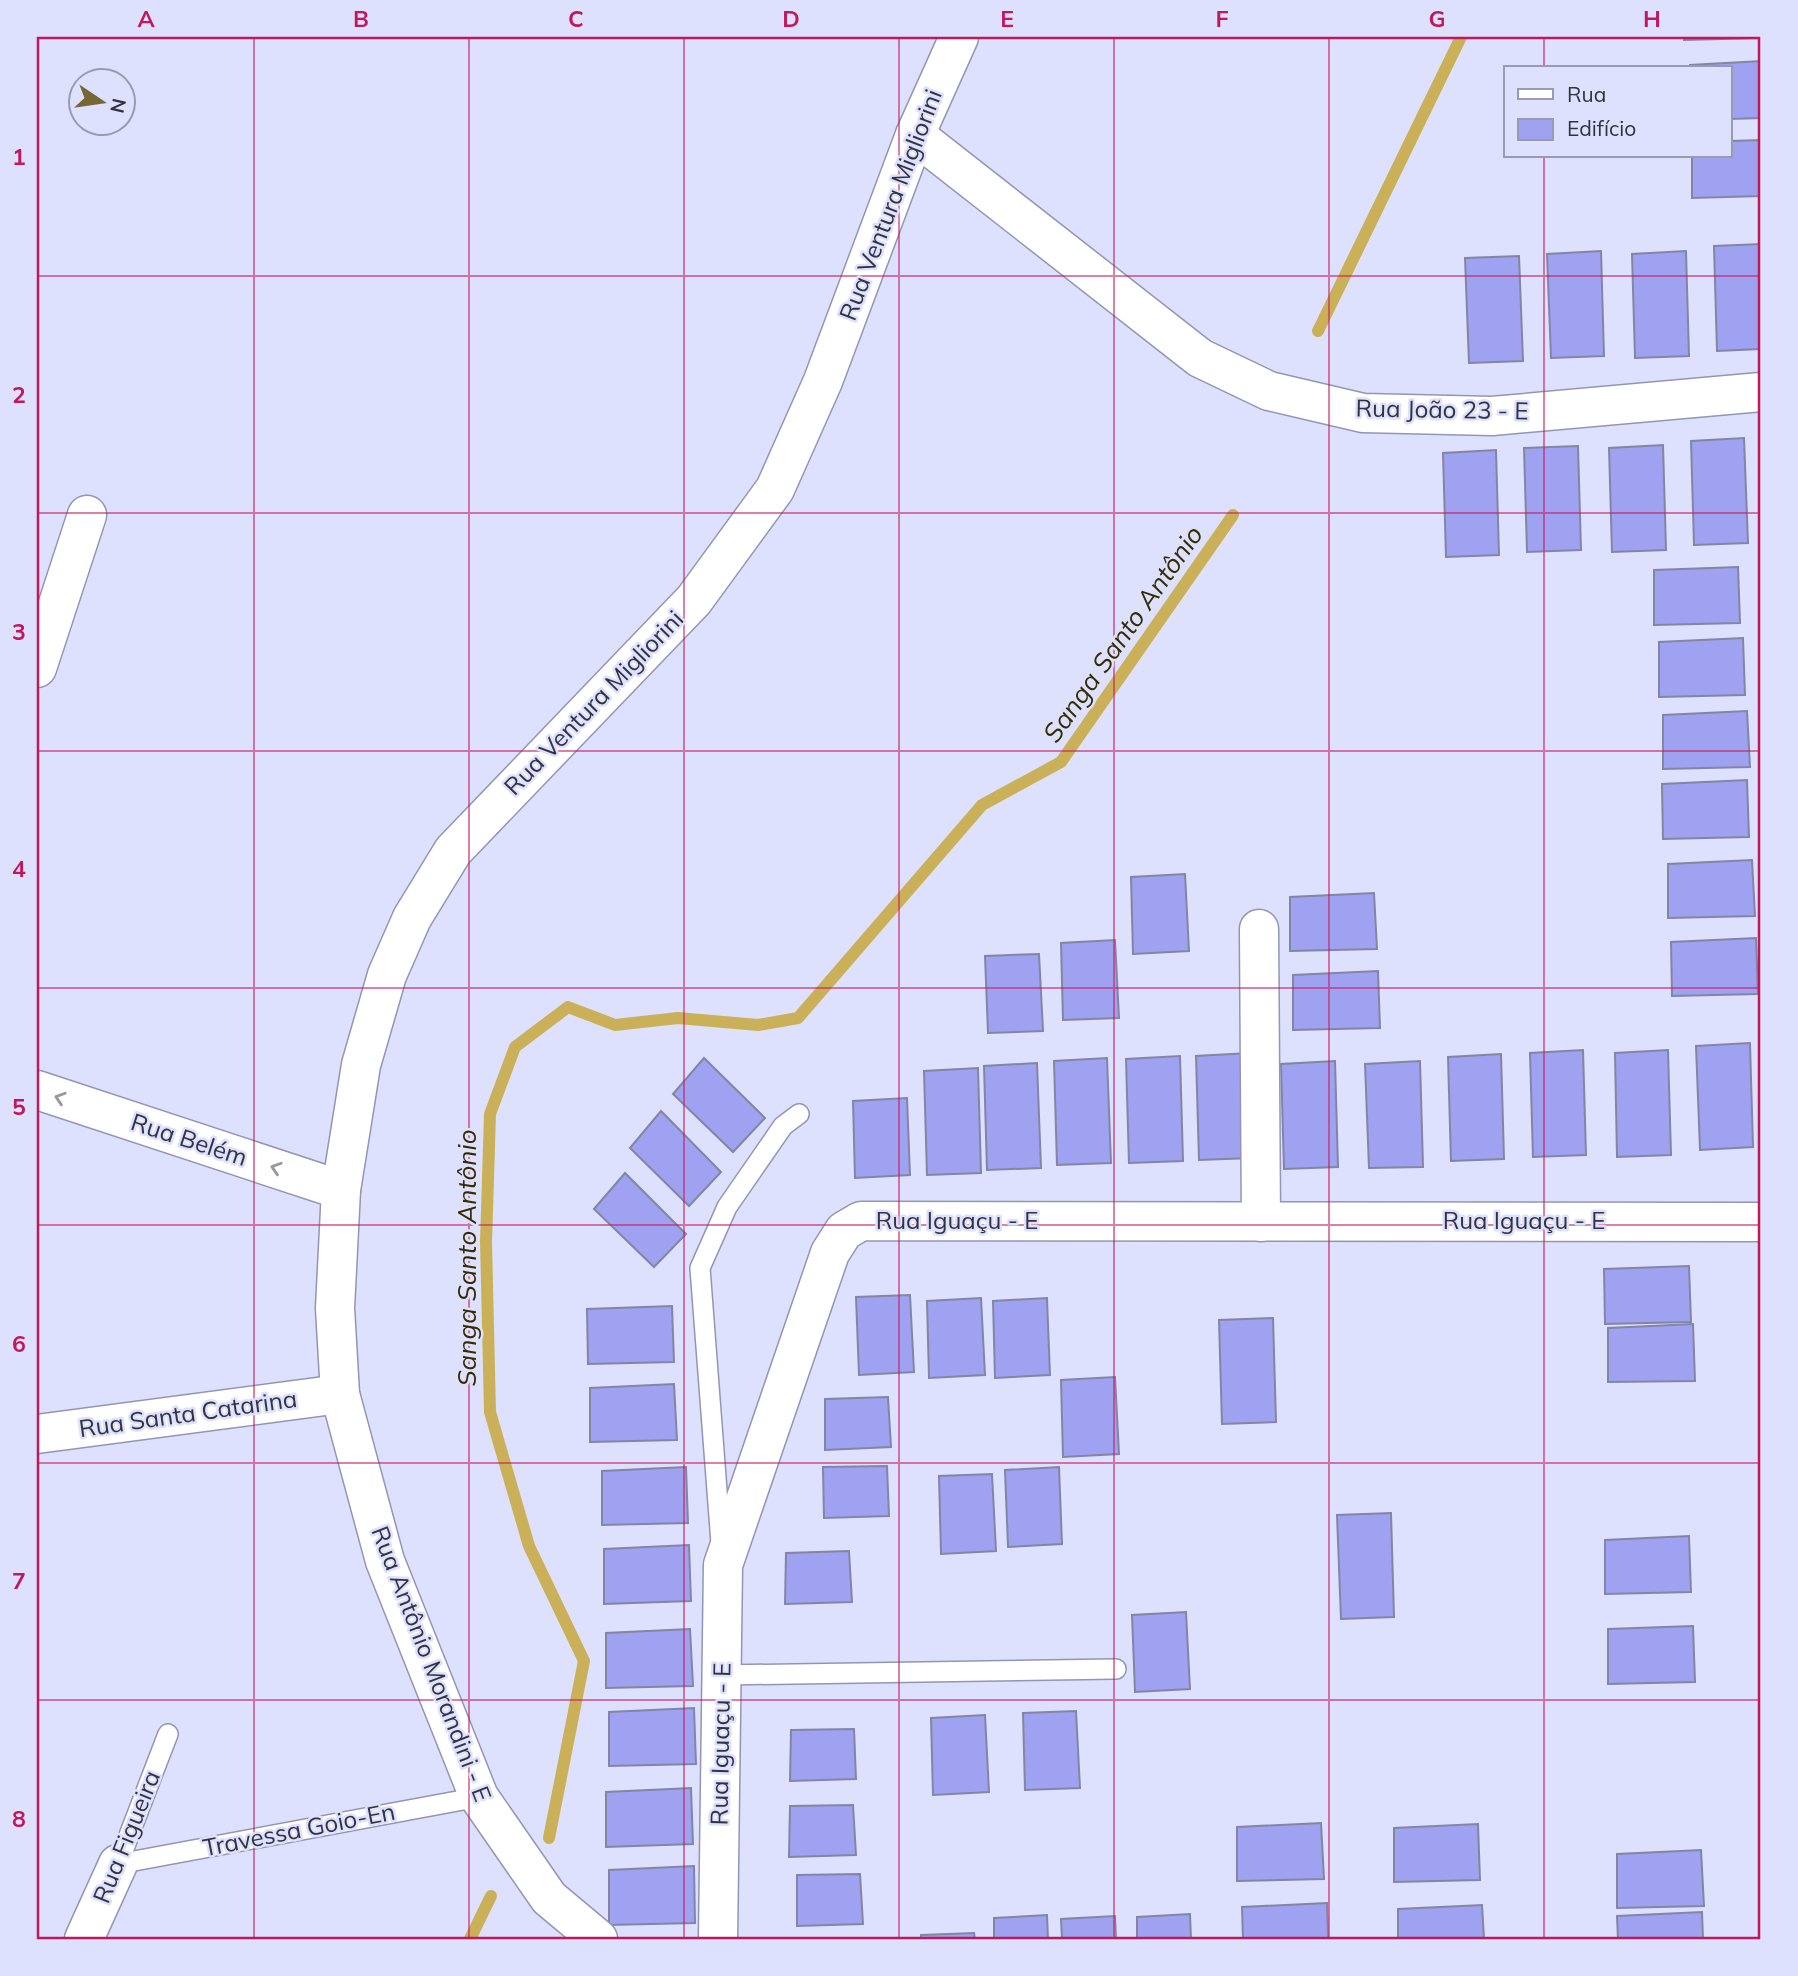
<svg xmlns="http://www.w3.org/2000/svg" width="1798" height="1976" viewBox="0 0 1798 1976" font-family="Mulish,sans-serif">
<rect width="100%" height="100%" fill="#dee1fd"/>
<g fill="none" stroke-linecap="round" stroke-linejoin="round">
<g stroke="#cab159" stroke-width="12">
<polyline points="1318,331 1461,37"/>
<polyline points="549,1838 584,1661 529,1546 490,1412 486,1242 490,1114 515,1047 568,1007 615,1025 678,1018 758,1025 798,1018 982,805 1061,762 1233,515"/>
<polyline points="470,1939 491,1896"/>
</g>
</g>
<g fill="#9fa2f0" stroke="#8385a5" stroke-width="2">
<polygon points="1684,37 1761,37 1761,38 1684,40"/>
<polygon points="1761,61 1761,118 1730,119 1730,68 1690,68 1690,65"/>
<polygon points="1761,140 1761,196 1692,198 1692,156 1730,156 1730,141"/>
<polygon points="1761,244 1761,349 1717,351 1714,246"/>
<polygon points="1601,251 1604,356 1551,358 1547,254"/>
<polygon points="1686,251 1689,356 1635,358 1632,254"/>
<polygon points="1519,256 1523,361 1469,363 1465,258"/>
<polygon points="1744,438 1748,543 1694,545 1691,441"/>
<polygon points="1663,445 1666,550 1612,552 1609,448"/>
<polygon points="1578,446 1581,550 1527,552 1524,448"/>
<polygon points="1496,450 1499,555 1446,557 1443,453"/>
<polygon points="1738,567 1740,623 1654,625 1654,570"/>
<polygon points="1743,638 1745,695 1659,697 1659,642"/>
<polygon points="1747,711 1750,767 1663,769 1663,715"/>
<polygon points="1747,780 1749,837 1663,839 1662,784"/>
<polygon points="1752,860 1755,916 1668,918 1668,864"/>
<polygon points="1185,874 1189,951 1133,954 1131,877"/>
<polygon points="1374,893 1377,949 1290,951 1290,897"/>
<polygon points="1756,938 1758,994 1672,996 1671,942"/>
<polygon points="1115,940 1119,1018 1063,1020 1061,943"/>
<polygon points="1039,954 1043,1031 988,1033 985,956"/>
<polygon points="1378,971 1380,1028 1293,1030 1293,975"/>
<polygon points="1750,1043 1753,1147 1700,1150 1696,1046"/>
<polygon points="1583,1050 1586,1155 1533,1157 1530,1053"/>
<polygon points="1668,1050 1671,1155 1617,1157 1615,1053"/>
<polygon points="1249,1053 1253,1158 1199,1160 1196,1056"/>
<polygon points="1501,1054 1504,1159 1451,1161 1448,1057"/>
<polygon points="1180,1056 1183,1161 1129,1163 1126,1059"/>
<polygon points="704,1058 765,1118 733,1152 673,1094"/>
<polygon points="1107,1058 1111,1163 1057,1165 1054,1061"/>
<polygon points="1335,1061 1338,1167 1284,1169 1281,1064"/>
<polygon points="1420,1061 1423,1167 1369,1168 1365,1064"/>
<polygon points="1037,1063 1041,1168 987,1170 984,1066"/>
<polygon points="978,1068 981,1173 927,1175 924,1071"/>
<polygon points="907,1098 910,1175 855,1178 853,1101"/>
<polygon points="661,1111 721,1172 689,1206 630,1148"/>
<polygon points="625,1173 686,1234 654,1267 594,1209"/>
<polygon points="1689,1266 1691,1322 1605,1324 1604,1269"/>
<polygon points="910,1295 914,1372 859,1375 856,1297"/>
<polygon points="981,1298 985,1375 929,1378 927,1301"/>
<polygon points="1047,1298 1050,1375 995,1378 993,1301"/>
<polygon points="672,1306 674,1362 588,1364 587,1309"/>
<polygon points="1273,1318 1276,1422 1222,1424 1219,1320"/>
<polygon points="1693,1324 1695,1381 1608,1382 1608,1328"/>
<polygon points="1115,1377 1119,1454 1063,1457 1061,1380"/>
<polygon points="674,1384 677,1440 590,1442 590,1388"/>
<polygon points="888,1397 891,1447 825,1450 825,1399"/>
<polygon points="887,1466 889,1516 824,1518 823,1467"/>
<polygon points="686,1467 688,1523 602,1525 602,1471"/>
<polygon points="1059,1467 1062,1544 1008,1547 1005,1470"/>
<polygon points="992,1474 996,1551 941,1554 939,1476"/>
<polygon points="1391,1513 1394,1617 1341,1619 1337,1515"/>
<polygon points="1689,1536 1691,1592 1605,1594 1605,1540"/>
<polygon points="689,1545 691,1601 604,1604 604,1549"/>
<polygon points="849,1551 852,1602 785,1604 786,1553"/>
<polygon points="1186,1612 1190,1689 1135,1692 1132,1615"/>
<polygon points="1693,1626 1695,1682 1608,1684 1608,1629"/>
<polygon points="690,1629 693,1686 606,1688 606,1633"/>
<polygon points="694,1708 696,1764 609,1766 609,1712"/>
<polygon points="1076,1711 1080,1788 1025,1790 1023,1713"/>
<polygon points="985,1715 989,1792 933,1795 931,1718"/>
<polygon points="854,1729 856,1779 790,1781 791,1730"/>
<polygon points="691,1788 693,1844 606,1847 606,1792"/>
<polygon points="853,1805 856,1855 789,1857 790,1806"/>
<polygon points="1321,1823 1324,1879 1237,1881 1237,1827"/>
<polygon points="1478,1824 1480,1880 1394,1882 1394,1828"/>
<polygon points="1701,1850 1704,1906 1617,1908 1617,1854"/>
<polygon points="694,1866 695,1923 609,1925 609,1870"/>
<polygon points="860,1874 863,1924 797,1926 797,1875"/>
<polygon points="1327,1903 1328,1939 1243,1939 1242,1907"/>
<polygon points="1482,1905 1484,1939 1398,1939 1398,1909"/>
<polygon points="1702,1912 1703,1939 1618,1939 1617,1916"/>
<polygon points="1190,1914 1191,1939 1137,1939 1137,1917"/>
<polygon points="1047,1915 1048,1939 994,1939 994,1918"/>
<polygon points="1115,1916 1116,1939 1062,1939 1061,1919"/>
<polygon points="974,1933 975,1939 921,1939 921,1935"/>
</g>
<g fill="none" stroke-linecap="round" stroke-linejoin="round">
<defs>
<g id="service">
<polyline points="721,1543 700,1268 727,1207 783,1126 799,1114"/>
<polyline points="721,1675 1116,1669"/>
<polyline points="118,1864 479,1797"/>
<polyline points="118,1864 168,1734"/>
</g>
<g id="minor">
<polyline points="37,668 87,515"/>
<polyline points="1259,929 1261,1222"/>
<polyline points="37,1090 341,1190"/>
<polyline points="37,1434 340,1394"/>
<polyline points="84,1939 118,1864"/>
<polyline points="718,1939 723,1565 830,1253 844,1231 861,1221 1761,1222"/>
</g>
<g id="tertiary">
<polyline points="915,135 1200,358 1269,391 1363,413 1492,416 1761,392"/>
<polyline points="598,1939 549,1898 479,1797 385,1561 340,1394 335,1308 341,1190 361,1065 387,975 412,918 453,851 694,600 775,489 823,381 915,135 959,37"/>
</g>
</defs>
<use href="#service" stroke="#9395b6" stroke-width="22"/>
<use href="#minor" stroke="#9395b6" stroke-width="41"/>
<use href="#tertiary" stroke="#9395b6" stroke-width="41"/>
<use href="#service" stroke="#fff" stroke-width="19"/>
<use href="#minor" stroke="#fff" stroke-width="38"/>
<use href="#tertiary" stroke="#fff" stroke-width="38"/>
</g>
<defs><path id="oneway-chevron" d="M-2-3.5L2.5 0L-2 3.5" fill="none" stroke-width="1.6" stroke-linecap="round" stroke-linejoin="round" transform="scale(1.75)"/></defs>
<g stroke="#9899a0">
<use href="#oneway-chevron" transform="translate(60 1098) rotate(-162)"/>
<use href="#oneway-chevron" transform="translate(276 1168) rotate(-162)"/>
</g>
<path fill="none" stroke="#c2185b" stroke-width="2" stroke-opacity="0.55" d="M 254,37 L 254,1939M 469,37 L 469,1939M 684,37 L 684,1939M 899,37 L 899,1939M 1114,37 L 1114,1939M 1329,37 L 1329,1939M 1544,37 L 1544,68M 1544,156 L 1544,1939M 37,276 L 1761,276M 37,513 L 1761,513M 37,751 L 1761,751M 37,988 L 1761,988M 37,1225 L 1761,1225M 37,1463 L 1761,1463M 37,1700 L 1761,1700"/>
<g text-anchor="middle" stroke-width="5" stroke-linejoin="round" paint-order="stroke">
<g font-size="24" fill="#323340" stroke="#dee1fd">
<text transform="translate(891 205) rotate(-69)" y="8">Rua Ventura Migliorini</text>
<text transform="translate(1442 410) rotate(1)" y="8">Rua João 23 - E</text>
<text transform="translate(594 703) rotate(-46)" y="8">Rua Ventura Migliorini</text>
<text transform="translate(189 1140) rotate(18)" y="8">Rua Belém</text>
<text x="957" y="1229">Rua Iguaçu - E</text>
<text x="1524" y="1229">Rua Iguaçu - E</text>
<text transform="translate(188 1414) rotate(-8)" y="8">Rua Santa Catarina</text>
<text transform="translate(431 1664) rotate(69)" y="8">Rua Antônio Morandini - E</text>
<text transform="translate(721 1744) rotate(-89)" y="8">Rua Iguaçu - E</text>
<text transform="translate(299 1830) rotate(-11)" y="8">Travessa Goio-En</text>
<text transform="translate(127 1837) rotate(-68)" y="8">Rua Figueira</text>
</g>
<g font-size="26" font-style="italic" fill="#362c04" stroke="#dee1fd">
<text transform="translate(1123 634) rotate(-55)" y="9">Sanga Santo Antônio</text>
<text transform="translate(467 1258) rotate(-90)" y="9">Sanga Santo Antônio</text>
</g>
</g>
<rect width="1798" height="1976" fill="none" stroke="#dee1fd" stroke-width="77"/>
<rect x="1504" y="66" width="228" height="91" fill="#dee1fd" stroke="#999bb1" stroke-width="2"/>
<rect x="1518" y="89" width="35" height="10" fill="#ffffff" stroke="#999bb1" stroke-width="2"/>
<text x="1567" y="102" font-size="21" fill="#323340">Rua</text>
<rect x="1518" y="119" width="35" height="21" fill="#9fa2f0" stroke="#999bb1" stroke-width="2"/>
<text x="1567" y="136" font-size="21" fill="#323340">Edifício</text>
<g transform="translate(102 102) rotate(103)"><circle r="33" fill="#dee1fd" stroke="#999bb1" stroke-width="2"/>
<path d="M0-5L12 26L0 18L-12 26Z" fill="#766735"/>
<text y="-10" font-size="19" font-weight="bold" text-anchor="middle" fill="#323340">N</text>
</g>
<rect x="38" y="38" width="1721" height="1900" fill="none" stroke="#c2185b" stroke-width="2.5"/>
<g font-size="23" text-anchor="middle" font-weight="bold" fill="#c2185b">
<text x="146" y="27">A</text>
<text x="361" y="27">B</text>
<text x="576" y="27">C</text>
<text x="791" y="27">D</text>
<text x="1007" y="27">E</text>
<text x="1222" y="27">F</text>
<text x="1437" y="27">G</text>
<text x="1652" y="27">H</text>
<text x="19" y="165">1</text>
<text x="19" y="403">2</text>
<text x="19" y="640">3</text>
<text x="19" y="877">4</text>
<text x="19" y="1115">5</text>
<text x="19" y="1352">6</text>
<text x="19" y="1589">7</text>
<text x="19" y="1827">8</text>
</g>
</svg>
